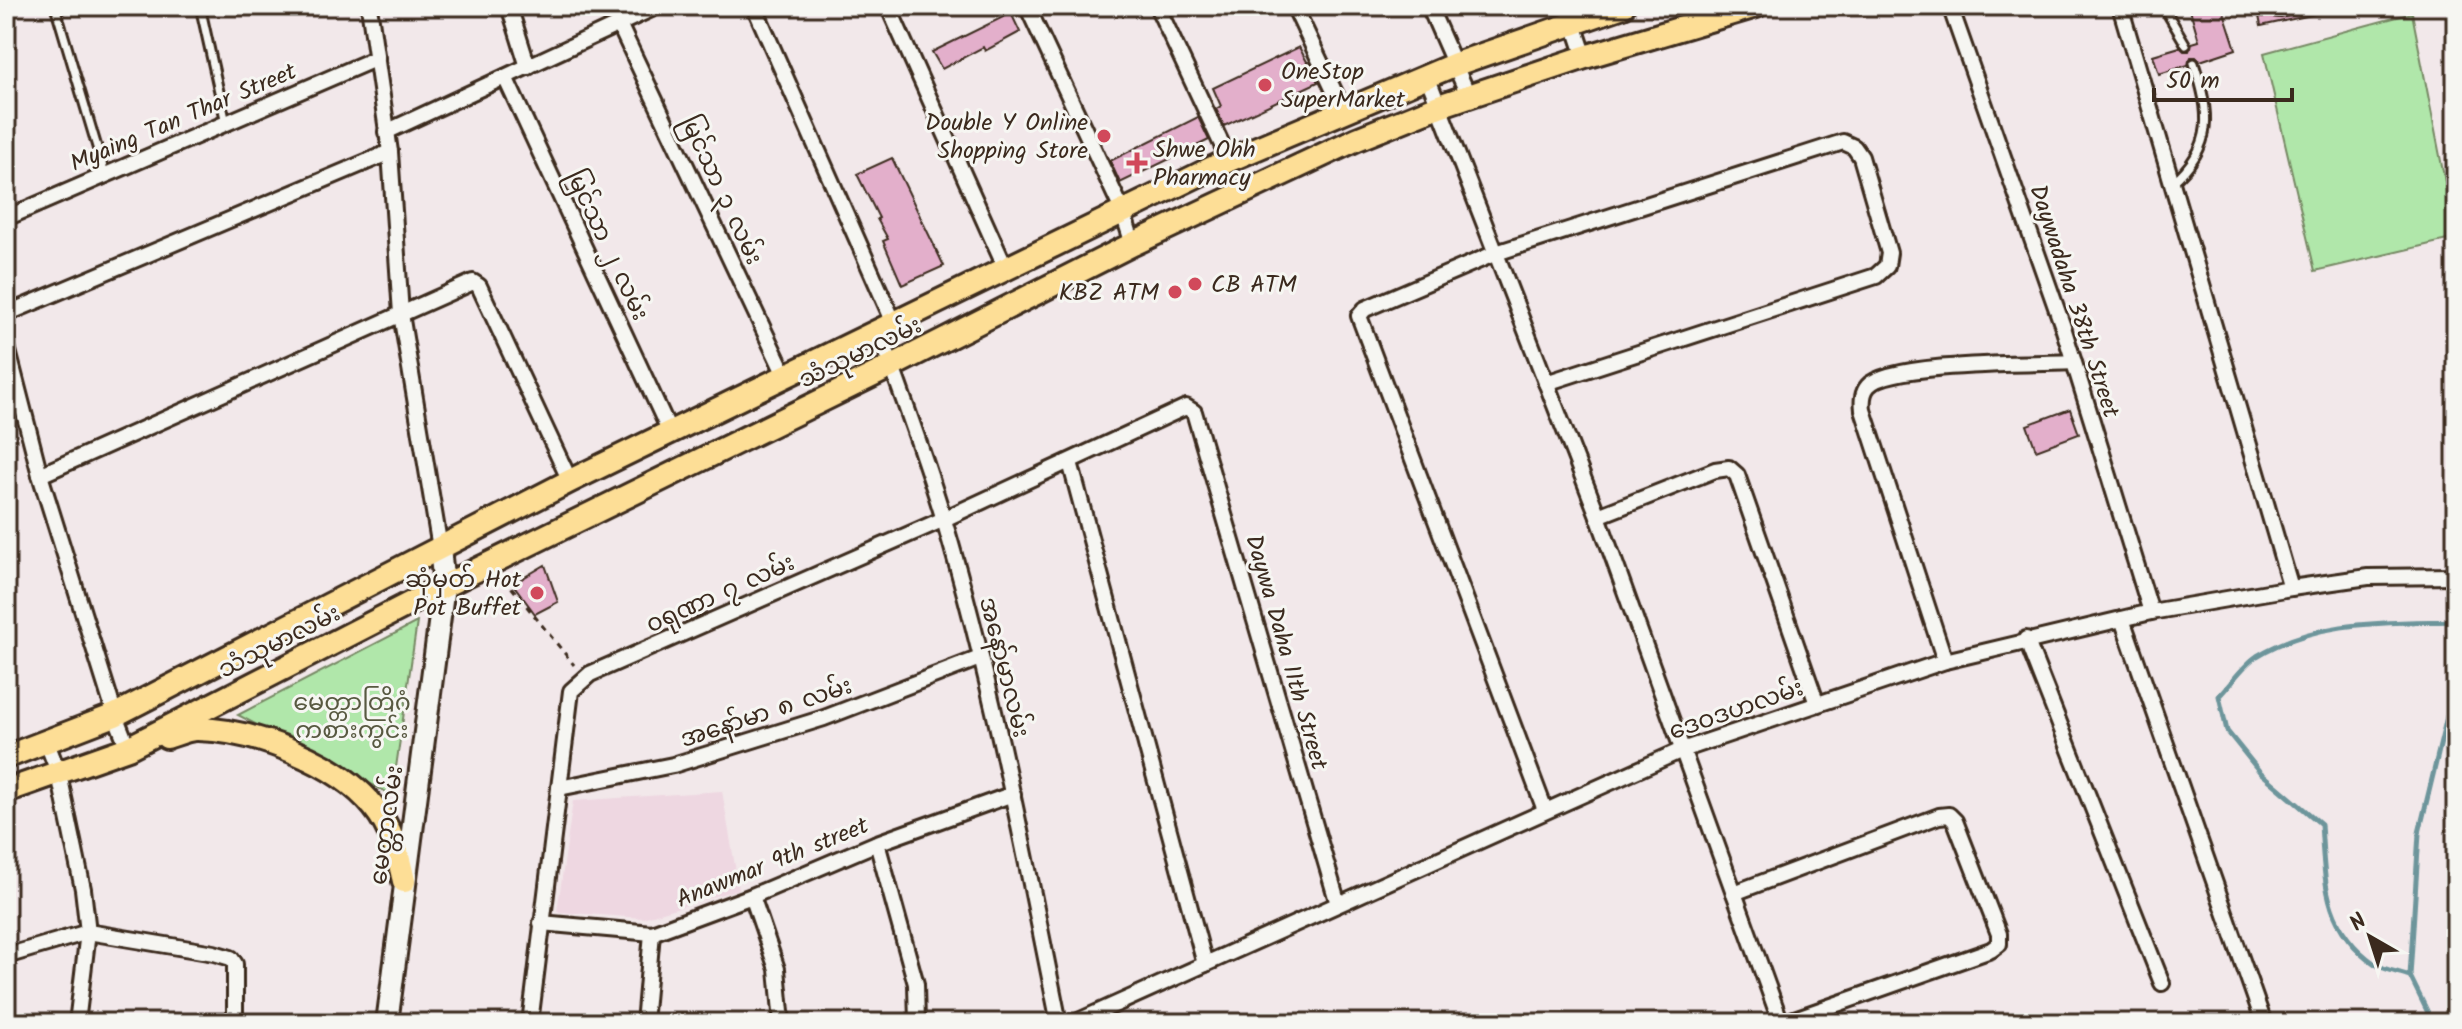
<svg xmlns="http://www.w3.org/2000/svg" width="2462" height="1029" viewBox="0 0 2462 1029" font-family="Kalam,'Noto Sans Myanmar',sans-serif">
<rect width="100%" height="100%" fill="#f2e8ea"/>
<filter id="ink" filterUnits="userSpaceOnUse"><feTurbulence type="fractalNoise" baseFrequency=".0125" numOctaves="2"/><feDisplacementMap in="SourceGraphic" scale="16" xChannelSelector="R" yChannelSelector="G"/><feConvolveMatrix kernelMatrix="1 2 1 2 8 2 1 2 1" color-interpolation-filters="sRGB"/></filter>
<g filter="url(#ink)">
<polygon fill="#eed7e1" points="722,791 739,889 643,918 557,912 573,801"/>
<g fill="#b0e7aa" stroke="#768864" stroke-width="2">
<polygon points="2412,13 2456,238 2315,271 2264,53"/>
<polygon points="417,622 392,795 238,715"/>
</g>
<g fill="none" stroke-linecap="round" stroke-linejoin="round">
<g stroke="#6d959b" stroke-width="5">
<path d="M 2410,976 C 2399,972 2384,970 2375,964 C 2323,928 2325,881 2321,824 L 2260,772 L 2227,731 L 2219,696 C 2231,684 2243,665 2257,656 C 2319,619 2387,623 2456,621"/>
<polyline points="2433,1023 2410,976 2419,833 2456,679"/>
</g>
</g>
<g fill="#e3afcb" stroke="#3b2a1e" stroke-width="2">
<polygon points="2189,6 2222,6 2236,49 2200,61 2196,57 2191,57 2188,65 2159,74 2153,55 2180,47 2184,51 2189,51 2192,43 2199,41"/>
<polygon points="2307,6 2324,6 2325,12 2261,26 2259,16 2281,18 2304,12"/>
<polygon points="1011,13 1020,32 985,51 983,47 942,69 932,52"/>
<polygon points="1299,47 1318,82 1224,126 1216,109 1221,106 1213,88"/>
<polygon points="1198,117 1209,140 1120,183 1110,161"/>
<polygon points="892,158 944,266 902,285 883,241 888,239 877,219 879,218 857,174"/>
<polygon points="2070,409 2079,434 2036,450 2027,425"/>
<polygon points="545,565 558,602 535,614 513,584"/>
</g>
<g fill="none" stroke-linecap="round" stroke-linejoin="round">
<defs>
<g id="service">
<polyline points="55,6 105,174"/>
<polyline points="200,6 226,123"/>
<polyline points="2163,6 2186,45"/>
<polyline points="2260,6 2261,10 2280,12 2301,6"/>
<path d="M 2172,183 C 2215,146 2210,113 2194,63"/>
</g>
<g id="minor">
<polyline points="369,6 390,152 401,314 440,548"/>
<polyline points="509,6 528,67"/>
<polyline points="754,6 894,323"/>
<polyline points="888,6 1005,267"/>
<polyline points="1027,6 1122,210 1133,244"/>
<polyline points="1157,6 1229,160"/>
<polyline points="1294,6 1343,110"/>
<polyline points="1429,6 1469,97"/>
<polyline points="1568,6 1585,57"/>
<polyline points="1950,6 2063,327 2151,612"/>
<polyline points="2120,6 2291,588"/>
<polyline points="619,24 785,375"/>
<polyline points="1427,76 1598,516 1781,1023"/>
<polyline points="505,77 670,432"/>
<polyline points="386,132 658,6"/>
<polyline points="6,218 377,58"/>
<polyline points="6,314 390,152"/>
<path d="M 879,330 C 901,393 925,456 944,520 C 993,685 1025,854 1059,1023"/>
<polyline points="6,343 40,475 115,715 128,748"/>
<polyline points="1070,462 1205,964"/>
<polyline points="40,475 473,282 479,286 570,481"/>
<polyline points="1598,516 1715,470 1729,468 1737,475 1817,704"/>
<polyline points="2122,619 2264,1023"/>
<polyline points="2026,639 2162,983"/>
<path d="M 1945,661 L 1863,410 C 1862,401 1862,393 1868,386 C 1889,362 2037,364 2074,362"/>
<polyline points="47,743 59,774 83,889 88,932 77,1023"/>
<polyline points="559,788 673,765 824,718 980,658"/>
<polyline points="1545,810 1359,316 1365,309 1496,253 1843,142 1854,147 1861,157 1889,253 1887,266 1876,276 1546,383"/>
<polyline points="877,843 916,984 917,1023"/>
<polyline points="1734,893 1939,816 1949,815 1955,821 1999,934 1999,944 1991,950 1783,1023"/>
<polyline points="752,896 777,969 782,1023"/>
<polyline points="541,923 652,933 752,896 877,843 1013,794"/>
<polyline points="6,956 88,932 214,953 231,958 235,964 235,1023"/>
<polyline points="530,1023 571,691 590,674 944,519 1186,407 1194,412 1338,904"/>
<polyline points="644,1023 652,933"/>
<polyline points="1074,1023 1682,750 1945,661 2151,612 2291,588 2368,577 2456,576"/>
</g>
<polyline id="secondary" points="387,1023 444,586 440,548"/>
<g id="primary">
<path d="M 167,737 C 177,734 187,729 197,729 C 254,730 338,762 374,807 C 392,829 398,854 404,881"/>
<polyline points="6,757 115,715 570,481 1229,160 1456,64 1623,6"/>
<polyline points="6,791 128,748 444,586 892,366 1133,244 1357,139 1439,106 1585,57 1756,6"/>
</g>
</defs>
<use href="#service" stroke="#3b2a1e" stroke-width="13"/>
<use href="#minor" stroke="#3b2a1e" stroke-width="20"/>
<use href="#secondary" stroke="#3b2a1e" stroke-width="26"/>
<use href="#primary" stroke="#3b2a1e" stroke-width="28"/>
<polyline stroke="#3b2a1e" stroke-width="3" stroke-dasharray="6 6" stroke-linecap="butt" points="504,578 574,665"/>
<use href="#service" stroke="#f6f6f2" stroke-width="7"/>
<use href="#minor" stroke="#f6f6f2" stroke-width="14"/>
<use href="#secondary" stroke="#f6f6f2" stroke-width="20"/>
<use href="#primary" stroke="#fdde96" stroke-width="22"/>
</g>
</g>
<g fill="#d1495b" stroke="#f6f6f2" stroke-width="3">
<circle cx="1265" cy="85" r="8"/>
<circle cx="1104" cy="136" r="8"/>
<path d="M1133 151h8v8h8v8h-8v8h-8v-8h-8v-8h8z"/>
<circle cx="1195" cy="284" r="8"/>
<circle cx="1175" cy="292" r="8"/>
<circle cx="537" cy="593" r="8"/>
</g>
<g text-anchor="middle" stroke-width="6" stroke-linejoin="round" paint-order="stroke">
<g font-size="24" fill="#3b2a1e" stroke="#f6f6f2" text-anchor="start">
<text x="1281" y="79">OneStop<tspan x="1281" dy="28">SuperMarket</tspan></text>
<text x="1088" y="130" text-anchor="end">Double Y Online<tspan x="1088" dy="28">Shopping Store</tspan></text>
<text x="1153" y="157">Shwe Ohh<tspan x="1153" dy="28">Pharmacy</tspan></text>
<text x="1211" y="292">CB ATM</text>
<text x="1159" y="300" text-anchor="end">KBZ ATM</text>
<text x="521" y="587" text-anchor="end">ဆုံမှတ် Hot<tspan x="521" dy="28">Pot Buffet</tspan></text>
</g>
<g font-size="24" fill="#3b2a1e" stroke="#f6f6f2">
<text transform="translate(183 117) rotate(-23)" y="8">Myaing Tan Thar Street</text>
<text transform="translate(722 190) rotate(65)" y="8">မြင်သာ ၃ လမ်း</text>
<text transform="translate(608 245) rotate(65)" y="8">မြင်သာ ၂ လမ်း</text>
<text transform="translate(2075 301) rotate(72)" y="8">Daywadaha 38th Street</text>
<text transform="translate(860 352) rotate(-26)" y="8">သံသုမာလမ်း</text>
<text transform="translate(720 593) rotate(-24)" y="8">၀ရုဏာ ၇ လမ်း</text>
<text transform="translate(279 641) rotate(-27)" y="8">သံသုမာလမ်း</text>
<text transform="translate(1287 652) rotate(74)" y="8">Daywa Daha 11th Street</text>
<text transform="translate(1005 667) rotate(76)" y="8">အနော်မာလမ်း</text>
<text transform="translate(1736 709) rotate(-19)" y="8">ဒေဝဒဟလမ်း</text>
<text transform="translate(766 712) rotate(-18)" y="8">အနော်မာ ၈ လမ်း</text>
<text transform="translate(386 825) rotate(-82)" y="8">မေတ္တာလမ်း</text>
<text transform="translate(772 862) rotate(-22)" y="8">Anawmar 9th street</text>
</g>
<g font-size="24" fill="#585941" stroke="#f6f6f2">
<text x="352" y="710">မေတ္တာတြိဂံ<tspan x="352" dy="28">ကစားကွင်း</tspan></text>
</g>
</g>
<rect width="2462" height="1029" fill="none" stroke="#f6f6f2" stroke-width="32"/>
<rect x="16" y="16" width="2430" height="997" fill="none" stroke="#3b2a1e" stroke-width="3" filter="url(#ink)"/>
<g transform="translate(2370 937) rotate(321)" stroke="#f6f6f2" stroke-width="6" paint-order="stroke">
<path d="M0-6L14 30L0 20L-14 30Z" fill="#3b2a1e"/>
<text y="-12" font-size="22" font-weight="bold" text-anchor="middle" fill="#3b2a1e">N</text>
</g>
<path d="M2154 88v12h138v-12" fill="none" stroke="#3b2a1e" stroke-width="4"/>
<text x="2166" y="88" font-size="24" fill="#3b2a1e" stroke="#f6f6f2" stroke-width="6" paint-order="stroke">50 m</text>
</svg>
